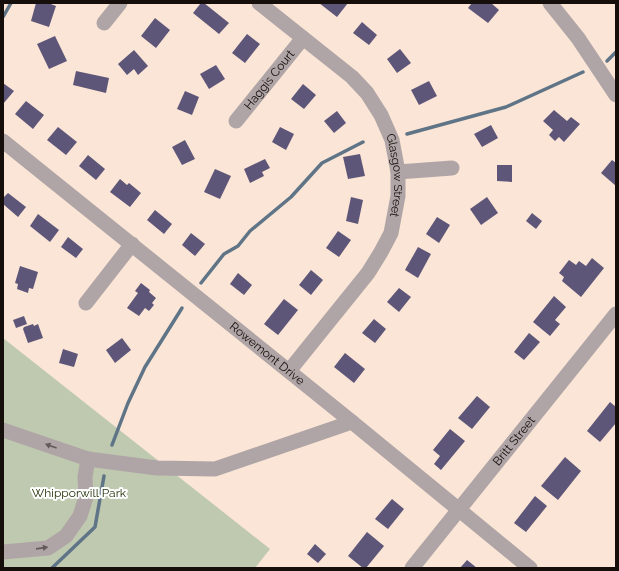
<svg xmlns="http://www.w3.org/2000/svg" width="619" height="571" viewBox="0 0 619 571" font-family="Raleway,sans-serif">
<rect width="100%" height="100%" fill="#fae5d6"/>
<polygon fill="#bec9b0" points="3,338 270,549 255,568 3,568"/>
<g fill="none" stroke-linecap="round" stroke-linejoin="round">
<g stroke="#5f7486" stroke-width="3.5">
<polyline points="3,17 11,3"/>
<polyline points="607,61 616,52"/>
<polyline points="407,134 506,107 583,72"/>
<polyline points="201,283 224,254 238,246 250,231 291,197 322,163 363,142"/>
<polyline points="112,445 128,403 145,367 182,308"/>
<polyline points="52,568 95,527 104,476"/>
</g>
</g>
<g fill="#5e5678">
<polygon points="36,3 48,3 56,6 49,27 31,21"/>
<polygon points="201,3 204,3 229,23 219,34 193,13"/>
<polygon points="319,3 348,3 337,17"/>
<polygon points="472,3 491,3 499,10 488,23 468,8"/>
<polygon points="155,18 170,30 156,48 141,36"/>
<polygon points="362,22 377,35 369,45 353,33"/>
<polygon points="247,34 260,44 245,63 232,53"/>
<polygon points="55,36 67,61 49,69 37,44"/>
<polygon points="400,49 411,63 397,73 387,59"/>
<polygon points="134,50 148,66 138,75 134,69 127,75 118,64"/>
<polygon points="216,65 225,79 209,89 200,74"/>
<polygon points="76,71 109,78 106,93 73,85"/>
<polygon points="429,81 437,96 419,105 411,90"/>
<polygon points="3,83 14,91 3,104"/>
<polygon points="303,84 316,95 304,109 291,99"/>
<polygon points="185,91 199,97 192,115 177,109"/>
<polygon points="26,101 44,115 33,129 15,114"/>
<polygon points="554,110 567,121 571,117 580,124 564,142 559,137 555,141 549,135 553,130 543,121"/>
<polygon points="337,111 346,123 334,133 324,121"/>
<polygon points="491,125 498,138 482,147 474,134"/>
<polygon points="58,127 77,142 66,155 47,140"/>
<polygon points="280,127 294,134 286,150 272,142"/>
<polygon points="185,140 195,159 182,165 172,147"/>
<polygon points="360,154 365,176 348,179 343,157"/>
<polygon points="88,155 105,169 96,180 79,166"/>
<polygon points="265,159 270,168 262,172 264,176 250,183 244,169"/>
<polygon points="612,160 616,163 616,186 601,173"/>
<polygon points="497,165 512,165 512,182 497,181"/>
<polygon points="215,169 231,176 220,199 204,192"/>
<polygon points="120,179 127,185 129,183 141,193 130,207 110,192"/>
<polygon points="8,193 26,207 18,217 3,204 3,198"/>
<polygon points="351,197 363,200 358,224 346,221"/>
<polygon points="487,197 498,213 481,225 470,209"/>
<polygon points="155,210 172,224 164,234 147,220"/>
<polygon points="532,213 542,221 536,229 526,221"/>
<polygon points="38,214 59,230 50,242 30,226"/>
<polygon points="437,217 450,225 439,243 426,234"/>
<polygon points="338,231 351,240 339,257 326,248"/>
<polygon points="191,233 205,244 195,256 182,245"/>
<polygon points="68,237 83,249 76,258 61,247"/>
<polygon points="418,247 431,254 418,278 405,270"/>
<polygon points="592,258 604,268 581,297 562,281 564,277 559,273 569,260 576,265 579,261 586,266"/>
<polygon points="20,266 38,272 33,289 29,288 28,293 17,289 18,284 15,283"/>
<polygon points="311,270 323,280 311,295 299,285"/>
<polygon points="238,273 252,285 244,295 230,284"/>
<polygon points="141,283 150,290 149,292 156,298 152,303 154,305 149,311 145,308 139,316 127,308 138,293 135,291"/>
<polygon points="399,288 411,297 399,312 387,302"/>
<polygon points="554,296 566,307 555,320 560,324 550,336 533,322"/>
<polygon points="284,299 298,310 278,335 264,324"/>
<polygon points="24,316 27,324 16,328 13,320"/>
<polygon points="374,319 386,329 375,343 362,333"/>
<polygon points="33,324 34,326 38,324 43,338 28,343 23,329 24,327"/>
<polygon points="529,333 540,342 524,360 514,352"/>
<polygon points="122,338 131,350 115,363 106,350"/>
<polygon points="63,349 78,354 74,367 59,363"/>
<polygon points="345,353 365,369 354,383 334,367"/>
<polygon points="477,396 490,407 472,429 458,418"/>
<polygon points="610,402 616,407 616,423 600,442 587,431"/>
<polygon points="450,429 465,441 441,470 434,464 440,456 433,450"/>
<polygon points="565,457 581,471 558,500 541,486"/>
<polygon points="535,496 547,506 526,532 514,523"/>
<polygon points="392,499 404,509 388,529 375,519"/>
<polygon points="367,532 384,546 366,568 363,568 348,556"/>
<polygon points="315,544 326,554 318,563 307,554"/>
<polygon points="467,560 477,568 460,568"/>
</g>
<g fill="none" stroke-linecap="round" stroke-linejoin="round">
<g stroke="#b0a5a6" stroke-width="15">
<path id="s1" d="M 259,3 L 352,77 L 367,93 L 381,115 L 392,140 L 398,172 L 398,196 L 391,233 L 381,252 L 368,273 L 289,371"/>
<polyline points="550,3 578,38 616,95"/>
<polyline points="104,23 120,3"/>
<path id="s2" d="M 236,121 L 303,38"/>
<path id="s3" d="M 3,141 L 352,422 L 530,568"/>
<polyline points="398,172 452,168"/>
<polyline points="86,303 132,244"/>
<polyline points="3,430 88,459 157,468 215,469 352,422"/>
<polyline points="3,552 48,548 66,536 80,516 86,497 85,477 88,459"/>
<path id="s4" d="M 412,568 L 616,314"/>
</g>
</g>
<defs><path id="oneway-solid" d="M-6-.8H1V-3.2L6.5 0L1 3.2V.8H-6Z"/></defs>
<g fill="#625a58">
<use href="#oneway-solid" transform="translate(51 446) rotate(-160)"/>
<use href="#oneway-solid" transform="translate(42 548) rotate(-8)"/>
</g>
<g text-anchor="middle" stroke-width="4" stroke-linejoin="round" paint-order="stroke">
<g font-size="12" fill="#150e0a" stroke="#fff">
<text dy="4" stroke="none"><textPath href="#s2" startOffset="53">Haggis Court</textPath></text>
<text dy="4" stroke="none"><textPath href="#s1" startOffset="230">Glasgow Street</textPath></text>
<text dy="4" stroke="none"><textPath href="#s3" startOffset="339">Rowemont Drive</textPath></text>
<text dy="4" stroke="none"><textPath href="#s4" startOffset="163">Britt Street</textPath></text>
</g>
<g font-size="12" fill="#223106" stroke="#fff">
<text x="79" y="497">Whipporwill Park</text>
</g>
</g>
<rect width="619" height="571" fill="none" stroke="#150e0a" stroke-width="8"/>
</svg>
